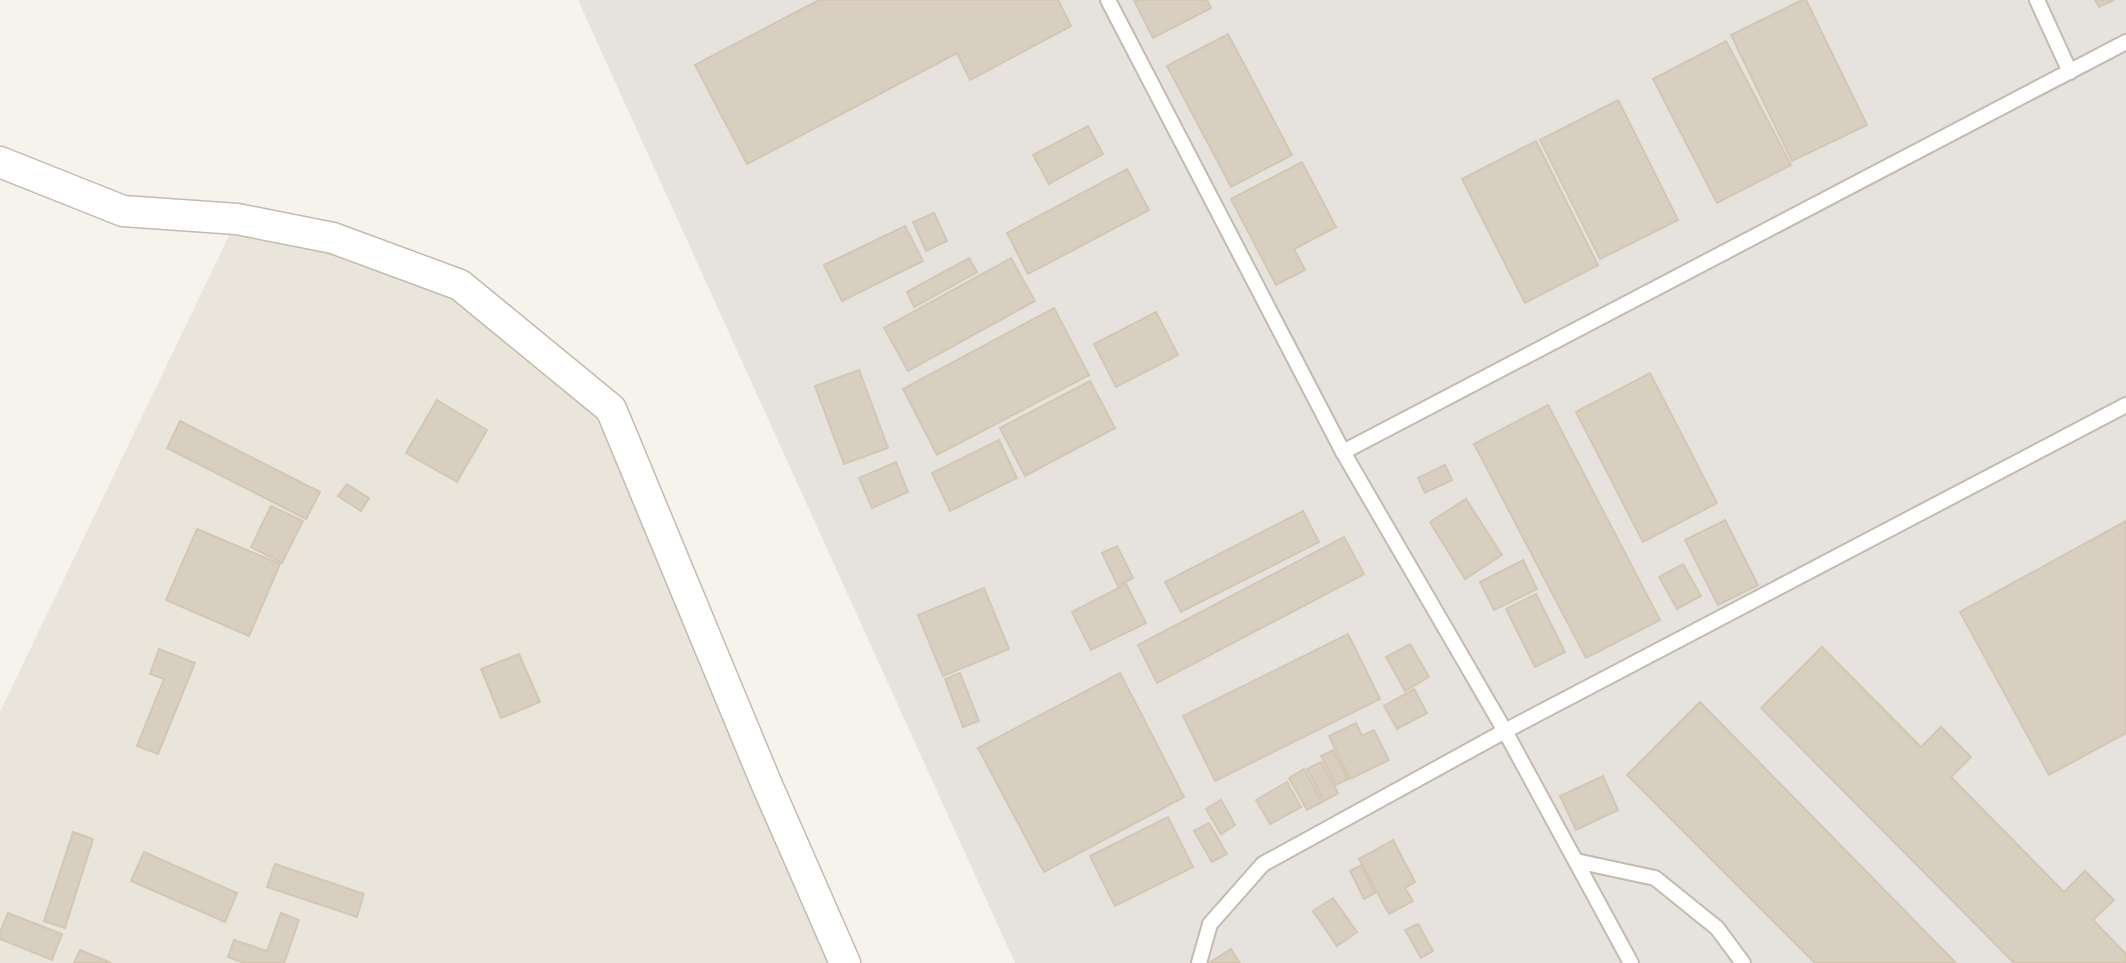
<svg xmlns="http://www.w3.org/2000/svg" width="2126" height="963" viewBox="0 0 2126 963" font-family="Quicksand,sans-serif">
<rect width="100%" height="100%" fill="#f6f3ec"/>
<polygon fill="#eae5da" points="237,219 460,285 611,409 845,963 0,963 0,712"/>
<polygon fill="#e6e2dd" points="578,0 2126,0 2126,963 1015,963"/>
<g fill="#d8cfc1" stroke="#d3c7b4" stroke-width="2">
<polygon points="819,0 1058,0 1071,26 970,80 957,53 747,164 695,65"/>
<polygon points="1134,0 1207,0 1211,8 1153,38"/>
<polygon points="1802,0 1806,0 1867,125 1792,161 1731,35"/>
<polygon points="2095,0 2114,0 2099,7"/>
<polygon points="1228,34 1292,155 1231,187 1167,66"/>
<polygon points="1726,41 1791,165 1717,203 1653,79"/>
<polygon points="1618,100 1678,220 1600,259 1540,140"/>
<polygon points="1088,126 1103,154 1049,184 1033,155"/>
<polygon points="1536,141 1598,265 1525,303 1462,179"/>
<polygon points="1302,162 1336,227 1294,249 1305,270 1276,285 1231,199"/>
<polygon points="1127,169 1149,210 1028,274 1007,233"/>
<polygon points="934,213 947,241 926,251 913,222"/>
<polygon points="905,226 923,261 842,301 824,265"/>
<polygon points="969,258 977,272 914,307 907,292"/>
<polygon points="1011,258 1035,301 908,371 884,328"/>
<polygon points="1054,308 1089,375 937,455 903,389"/>
<polygon points="1156,312 1178,355 1116,387 1094,344"/>
<polygon points="859,370 888,448 844,464 815,386"/>
<polygon points="1650,373 1717,503 1643,542 1576,412"/>
<polygon points="1090,381 1115,428 1025,476 1000,428"/>
<polygon points="437,400 487,430 457,482 406,453"/>
<polygon points="1548,405 1660,620 1586,658 1474,444"/>
<polygon points="180,421 320,492 306,519 167,448"/>
<polygon points="999,440 1017,478 950,511 932,473"/>
<polygon points="896,462 908,492 872,508 859,478"/>
<polygon points="1445,465 1452,480 1425,493 1418,478"/>
<polygon points="347,484 369,498 361,511 338,496"/>
<polygon points="1466,499 1502,555 1465,579 1430,522"/>
<polygon points="271,506 303,521 282,563 251,547"/>
<polygon points="1303,511 1319,542 1181,612 1165,582"/>
<polygon points="1725,520 1758,585 1718,605 1685,540"/>
<polygon points="2126,521 2126,733 2049,775 1960,612"/>
<polygon points="197,529 280,564 249,636 166,600"/>
<polygon points="1344,537 1364,574 1157,683 1138,645"/>
<polygon points="1117,546 1133,578 1118,586 1102,553"/>
<polygon points="1523,560 1537,589 1494,610 1480,582"/>
<polygon points="1683,564 1701,596 1677,609 1659,577"/>
<polygon points="1126,584 1146,623 1091,650 1072,612"/>
<polygon points="984,588 1009,649 943,676 918,615"/>
<polygon points="1536,594 1565,652 1535,667 1506,609"/>
<polygon points="1348,634 1380,699 1215,781 1183,716"/>
<polygon points="1410,644 1429,677 1405,691 1386,657"/>
<polygon points="1822,647 1921,747 1941,727 1971,757 1951,777 2064,892 2085,871 2114,900 2093,920 2126,954 2126,963 2014,963 1761,708"/>
<polygon points="159,649 195,663 158,754 137,746 164,679 150,674"/>
<polygon points="519,654 540,702 501,718 481,669"/>
<polygon points="960,673 979,721 963,727 945,679"/>
<polygon points="1120,673 1184,797 1044,872 978,748"/>
<polygon points="1414,689 1427,713 1397,729 1384,706"/>
<polygon points="1700,702 1956,963 1815,963 1627,775"/>
<polygon points="1356,723 1362,736 1374,730 1389,760 1350,779 1329,736"/>
<polygon points="1333,750 1348,779 1336,785 1321,756"/>
<polygon points="1321,762 1338,793 1324,801 1307,769"/>
<polygon points="1304,769 1322,802 1307,810 1289,778"/>
<polygon points="1603,776 1618,810 1576,830 1560,796"/>
<polygon points="1287,782 1301,807 1270,824 1256,800"/>
<polygon points="1221,800 1235,825 1221,834 1206,809"/>
<polygon points="1168,817 1193,867 1115,906 1090,856"/>
<polygon points="1209,823 1227,854 1212,862 1194,831"/>
<polygon points="73,832 93,839 65,928 44,921"/>
<polygon points="1393,840 1415,882 1405,888 1413,901 1389,914 1359,859"/>
<polygon points="144,852 237,893 225,922 131,881"/>
<polygon points="275,864 364,894 357,917 267,887"/>
<polygon points="1361,865 1375,893 1364,899 1350,871"/>
<polygon points="1333,898 1357,932 1337,946 1313,911"/>
<polygon points="8,913 62,934 52,960 0,939 0,932"/>
<polygon points="281,913 299,920 284,963 244,963 228,957 234,940 267,951"/>
<polygon points="1418,924 1433,951 1421,958 1405,930"/>
<polygon points="1231,949 1240,963 1209,963"/>
<polygon points="80,950 111,963 74,963"/>
</g>
<g fill="none" stroke-linecap="round" stroke-linejoin="round">
<defs>
<g id="lane">
<polyline points="1108,0 1343,452 1505,731 1631,963"/>
<polyline points="2037,0 2070,72"/>
<polyline points="1343,452 2126,42"/>
<polyline points="1576,861 1655,878 1717,928 1743,963"/>
<polyline points="1199,963 1210,924 1263,864 1505,731 2126,405"/>
</g>
<polyline id="street" points="0,162 123,211 237,219 333,238 460,285 611,409 764,778 845,963"/>
</defs>
<use href="#lane" stroke="#c2bbae" stroke-width="18"/>
<use href="#street" stroke="#c2bbae" stroke-width="33"/>
<use href="#lane" stroke="#fff" stroke-width="14"/>
<use href="#street" stroke="#fff" stroke-width="30"/>
</g>
</svg>
